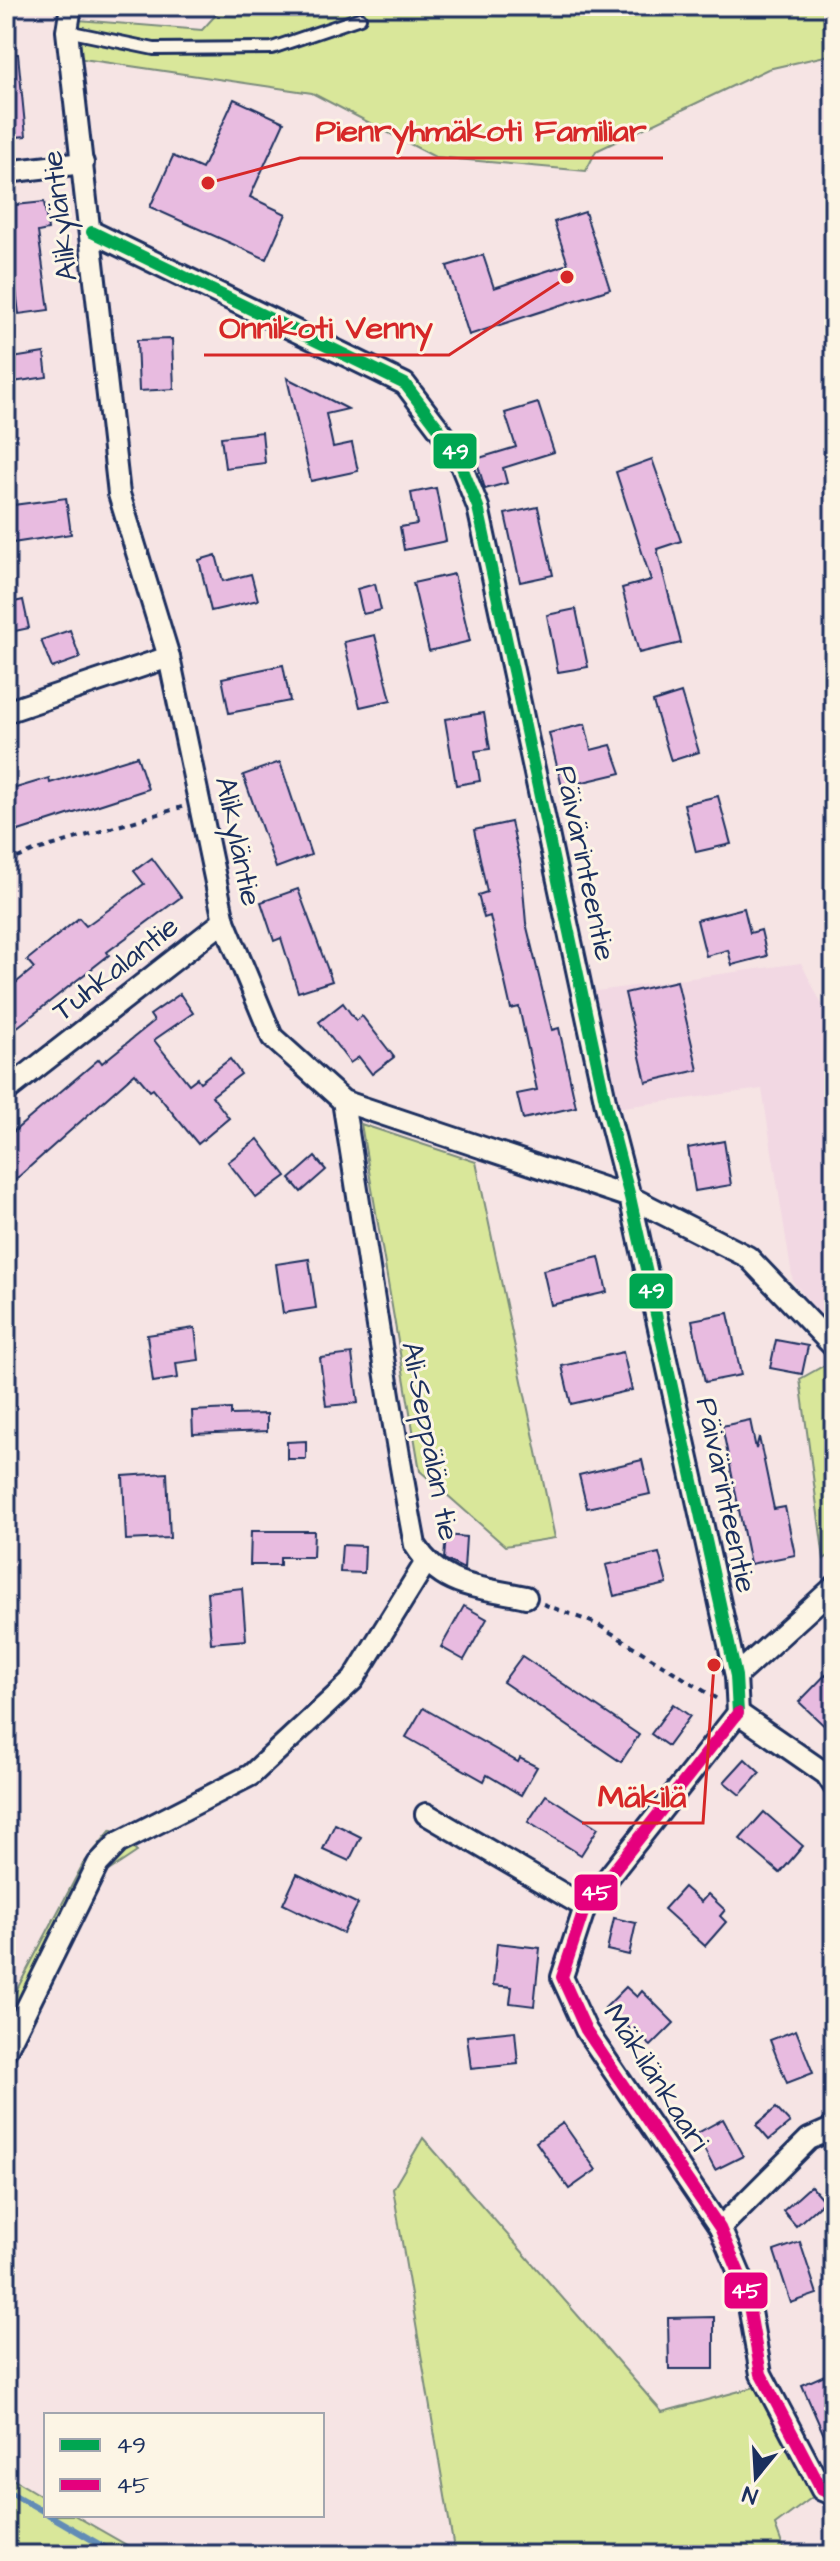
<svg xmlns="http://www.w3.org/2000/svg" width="840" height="2561" viewBox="0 0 840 2561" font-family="'Architects Daughter',sans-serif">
<rect width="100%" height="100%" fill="#f6e4e4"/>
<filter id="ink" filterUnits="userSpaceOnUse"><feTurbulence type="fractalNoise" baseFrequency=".0125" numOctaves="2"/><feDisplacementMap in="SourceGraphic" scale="16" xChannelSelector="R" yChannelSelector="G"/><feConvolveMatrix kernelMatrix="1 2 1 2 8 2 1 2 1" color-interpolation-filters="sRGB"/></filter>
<g filter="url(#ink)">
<polygon fill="#f2d8e3" points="801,963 834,1028 834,1331 793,1282 762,1089 615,1108 590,992"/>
<g fill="#d9e79a" stroke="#7a8b7c" stroke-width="2">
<polygon points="224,6 834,6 834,54 768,69 596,151 586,171 435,157 312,93 70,57 66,19 202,30"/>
<polygon points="361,1124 476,1162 555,1538 505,1546 420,1471"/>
<polygon points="834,1360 834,1552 824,1559 800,1379"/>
<polygon points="111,1830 137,1852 101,1876 6,2064 6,2010 83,1864"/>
<polygon points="423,2138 662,2412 766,2384 822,2490 775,2525 786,2555 455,2555 393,2189"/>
<polygon points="6,2475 46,2499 46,2515 74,2515 144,2555 6,2555"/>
</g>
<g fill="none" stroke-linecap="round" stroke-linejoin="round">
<g stroke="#628cb6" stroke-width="6">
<polyline points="6,2490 46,2513"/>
<polyline points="49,2515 118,2555"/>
</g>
</g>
<g fill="#e8bbe0" stroke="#1b2f5e" stroke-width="2">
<polygon points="6,54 18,54 26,136 6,138"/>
<polygon points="234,99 284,122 250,197 286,214 266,259 150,207 173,156 202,169"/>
<polygon points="44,202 48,230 38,232 49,310 19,314 9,236 6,237 6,206"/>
<polygon points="585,212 610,289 469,335 447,266 483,255 494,288 568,264 554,222"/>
<polygon points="172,339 174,389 139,391 137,340"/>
<polygon points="44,353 47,377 6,383 6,359"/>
<polygon points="287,378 348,409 326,414 333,447 352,443 358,471 311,481"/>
<polygon points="538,403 554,452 503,468 507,483 485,489 476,459 516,447 505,413"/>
<polygon points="262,432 265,463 225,468 221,437"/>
<polygon points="652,459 681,541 657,549 681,643 639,653 622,588 651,580 616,472"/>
<polygon points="436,488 446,541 404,550 400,527 417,524 411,493"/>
<polygon points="66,498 71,534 6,544 6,506"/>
<polygon points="538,507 553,575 520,582 505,514"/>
<polygon points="216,555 223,581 251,574 258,600 211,611 199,560"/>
<polygon points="454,574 470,641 429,651 413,583"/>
<polygon points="375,584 381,610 363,614 357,589"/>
<polygon points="23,600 29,628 6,633 6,604"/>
<polygon points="576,609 588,667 558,672 547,615"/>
<polygon points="70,630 80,658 52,668 41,640"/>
<polygon points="375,635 391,700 360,707 344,642"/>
<polygon points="283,665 290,701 229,713 222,678"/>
<polygon points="681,693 699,752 671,761 653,702"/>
<polygon points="484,713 490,749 475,751 480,781 456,785 445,719"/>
<polygon points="585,724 591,750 611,745 621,773 562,787 549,733"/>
<polygon points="137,756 148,789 6,835 6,791 49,778 50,783"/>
<polygon points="280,762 311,855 276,868 243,775"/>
<polygon points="718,796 731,844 696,852 684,804"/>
<polygon points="511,822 521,866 526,923 552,1030 559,1028 576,1107 523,1119 517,1094 537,1090 519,1007 511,1009 490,916 484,918 478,895 487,892 474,830"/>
<polygon points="152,858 181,897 107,952 109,955 6,1036 6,991 34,968 27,960 79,918 86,926 144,884 134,871"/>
<polygon points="298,889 332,981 298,992 281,938 274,941 261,902"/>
<polygon points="744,908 750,933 761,930 767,956 732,965 728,950 706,956 697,920"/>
<polygon points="677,981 698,1070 646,1082 625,993"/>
<polygon points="180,994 193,1013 154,1040 189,1084 197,1078 200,1082 230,1059 241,1074 212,1096 229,1118 198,1144 153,1089 150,1091 135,1073 6,1188 6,1138 99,1059 102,1063 154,1021 150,1015"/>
<polygon points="343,1003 356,1021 362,1016 394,1057 372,1074 359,1057 350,1063 319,1022"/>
<polygon points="258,1139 286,1176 256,1198 228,1162"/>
<polygon points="724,1141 731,1185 695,1191 688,1148"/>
<polygon points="315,1157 326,1170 301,1192 290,1179"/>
<polygon points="599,1257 607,1292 551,1305 543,1270"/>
<polygon points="309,1259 316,1308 283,1313 276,1264"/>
<polygon points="728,1313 741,1375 705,1382 692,1320"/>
<polygon points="195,1328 199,1360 176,1363 178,1378 153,1382 147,1335"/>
<polygon points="776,1340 808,1346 802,1374 770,1368"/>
<polygon points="623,1352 632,1390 571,1404 562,1366"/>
<polygon points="352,1354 358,1403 326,1406 320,1358"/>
<polygon points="231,1409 231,1415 267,1414 267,1431 193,1434 192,1411"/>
<polygon points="750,1420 756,1449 759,1437 774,1509 785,1507 795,1555 750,1564 722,1426"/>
<polygon points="306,1441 306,1459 287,1459 287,1442"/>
<polygon points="642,1460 650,1494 587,1508 579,1475"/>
<polygon points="167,1473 170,1538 126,1540 123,1476"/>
<polygon points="251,1531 314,1531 313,1557 280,1557 280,1565 250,1565"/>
<polygon points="446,1535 466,1537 464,1569 444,1559"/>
<polygon points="342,1545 365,1546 364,1573 340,1572"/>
<polygon points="659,1553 667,1584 614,1596 606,1565"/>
<polygon points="242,1588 246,1640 211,1643 207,1592"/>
<polygon points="464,1606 487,1619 464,1660 441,1647"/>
<polygon points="522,1656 639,1735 621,1762 503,1682"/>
<polygon points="834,1666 834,1735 799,1702"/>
<polygon points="673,1704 690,1716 668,1746 651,1734"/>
<polygon points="423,1708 518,1762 520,1758 537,1767 521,1795 487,1775 484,1781 406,1737"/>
<polygon points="745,1759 760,1773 740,1795 724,1782"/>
<polygon points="546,1795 598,1828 581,1855 528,1822"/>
<polygon points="764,1812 803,1846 780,1873 740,1839"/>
<polygon points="335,1824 361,1837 349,1861 323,1849"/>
<polygon points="297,1874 358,1904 343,1933 283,1904"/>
<polygon points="684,1887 701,1902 708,1894 725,1910 720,1916 726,1922 705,1946 664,1909"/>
<polygon points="614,1918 636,1923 629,1955 607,1950"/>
<polygon points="497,1943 540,1948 534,2006 510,2003 512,1987 493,1985"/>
<polygon points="626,1987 637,1997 642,1991 674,2023 651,2046 605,2008"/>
<polygon points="796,2030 813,2073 787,2083 770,2040"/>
<polygon points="515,2031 518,2064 471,2069 467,2036"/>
<polygon points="776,2108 790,2123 769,2140 756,2125"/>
<polygon points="723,2119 743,2156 715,2170 696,2134"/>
<polygon points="563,2123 596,2170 569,2189 536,2142"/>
<polygon points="811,2186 824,2201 796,2226 783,2211"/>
<polygon points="800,2242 817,2294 791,2303 774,2251"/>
<polygon points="714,2317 714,2369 669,2369 668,2318"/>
<polygon points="829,2373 834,2385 834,2458 802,2385"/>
</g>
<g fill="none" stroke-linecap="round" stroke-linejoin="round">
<defs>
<polyline id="service" points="67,31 154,49 272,48 360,18"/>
<g id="minor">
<polyline points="71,6 67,31 119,494 169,657 224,921 272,1037 343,1101 630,1197 748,1257 834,1347"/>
<polyline points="6,172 83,163"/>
<polyline points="92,232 405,384 455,450 478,507 606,1105 630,1197 736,1676 738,1713"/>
<polyline points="6,712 169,657"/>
<polyline points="6,1091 224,921"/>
<path d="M 343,1101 C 367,1249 387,1398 415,1545 C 443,1589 478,1586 526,1597"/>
<polyline points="736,1676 834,1587"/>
<polyline points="738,1713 585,1907 562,1977 586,2030 720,2228 746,2289 761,2374 822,2490 834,2495"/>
<polyline points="738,1713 826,1774 834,1786"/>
<polyline points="426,1814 585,1907"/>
<polyline points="6,2050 98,1864 118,1843 251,1775 353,1680 426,1562"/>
<polyline points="720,2228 809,2139 834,2128"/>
</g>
</defs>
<use href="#service" stroke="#1b2f5e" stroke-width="16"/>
<use href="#minor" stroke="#1b2f5e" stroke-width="26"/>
<g stroke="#1b2f5e" stroke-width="4" stroke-dasharray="6 6" stroke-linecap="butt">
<polyline points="6,863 34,851 182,807"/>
<polyline points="543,1604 597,1624 717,1699"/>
</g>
<use href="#service" stroke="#fcf5e5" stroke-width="10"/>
<use href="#minor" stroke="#fcf5e5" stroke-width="20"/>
<defs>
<polyline id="bus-1" points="92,232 405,384 455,450 478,507 606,1105 630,1197 736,1676 738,1713"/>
<polyline id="bus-2" points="738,1713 585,1907 562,1977 586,2030 720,2228 746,2289 761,2374 822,2490 834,2495"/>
</defs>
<use href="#bus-1" stroke="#fcf5e5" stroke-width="18"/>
<use href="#bus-2" stroke="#fcf5e5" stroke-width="18"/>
<use href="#bus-1" stroke="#00a651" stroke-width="12"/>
<use href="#bus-2" stroke="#e5007d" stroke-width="12"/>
</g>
</g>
<g text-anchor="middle" stroke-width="6" stroke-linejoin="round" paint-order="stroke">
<g font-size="30" fill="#1b2f5e" stroke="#fcf5e5">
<text transform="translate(59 216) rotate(-97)" y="10">Alikyläntie</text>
<text transform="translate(239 841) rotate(78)" y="10">Alikyläntie</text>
<text transform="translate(586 863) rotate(78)" y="10">Päivärinteentie</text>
<text transform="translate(115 968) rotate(-38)" y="10">Tuhkalantie</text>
<text transform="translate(431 1441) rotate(79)" y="10">Ali-Seppälän tie</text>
<text transform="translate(727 1495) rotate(78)" y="10">Päivärinteentie</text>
<text transform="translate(657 2077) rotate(57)" y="10">Mäkilänkaari</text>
</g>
</g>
<path fill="none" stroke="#d62828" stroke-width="3" d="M208 183L300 158H663M567 277L449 355H204M714 1665L703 1823H582"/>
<g fill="#d62828" stroke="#fcf5e5" stroke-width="3">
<circle cx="208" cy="183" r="8"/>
<circle cx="567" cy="277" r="8"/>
<circle cx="714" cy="1665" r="8"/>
</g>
<g font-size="32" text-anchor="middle" font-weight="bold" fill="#d62828" stroke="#fcf5e5" stroke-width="6" stroke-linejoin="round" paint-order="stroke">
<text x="481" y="141">Pienryhmäkoti Familiar</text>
<text x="326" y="338">Onnikoti Venny</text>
<text x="642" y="1807">Mäkilä</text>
</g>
<g stroke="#fcf5e5" stroke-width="3">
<rect x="432" y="432" width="46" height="38" rx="8" fill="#00a651"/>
<rect x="628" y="1272" width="46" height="38" rx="8" fill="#00a651"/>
<rect x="573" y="1873" width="46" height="39" rx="8" fill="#e5007d"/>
<rect x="723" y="2271" width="46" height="39" rx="8" fill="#e5007d"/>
</g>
<g font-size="22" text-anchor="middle" font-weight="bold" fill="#fff">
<text x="455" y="459">49</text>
<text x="651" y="1298">49</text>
<text x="596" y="1900">45</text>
<text x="746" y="2298">45</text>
</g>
<rect width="840" height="2561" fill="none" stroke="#fcf5e5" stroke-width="32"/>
<rect x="16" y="16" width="808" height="2529" fill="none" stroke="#1b2f5e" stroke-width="3" filter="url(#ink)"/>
<rect x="44" y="2413" width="280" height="104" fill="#fcf5e5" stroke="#a2a6af" stroke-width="2"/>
<rect x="60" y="2439" width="40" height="12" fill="#00a651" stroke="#a2a6af" stroke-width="2"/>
<text x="116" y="2453" font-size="24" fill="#1b2f5e">49</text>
<rect x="60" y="2479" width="40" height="12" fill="#e5007d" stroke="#a2a6af" stroke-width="2"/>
<text x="116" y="2493" font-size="24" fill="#1b2f5e">45</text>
<g transform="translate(756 2477) rotate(198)" stroke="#fcf5e5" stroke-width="6" paint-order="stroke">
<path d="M0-6L14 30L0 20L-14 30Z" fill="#1b2f5e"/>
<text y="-12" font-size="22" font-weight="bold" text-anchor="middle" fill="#1b2f5e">N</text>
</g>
</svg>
